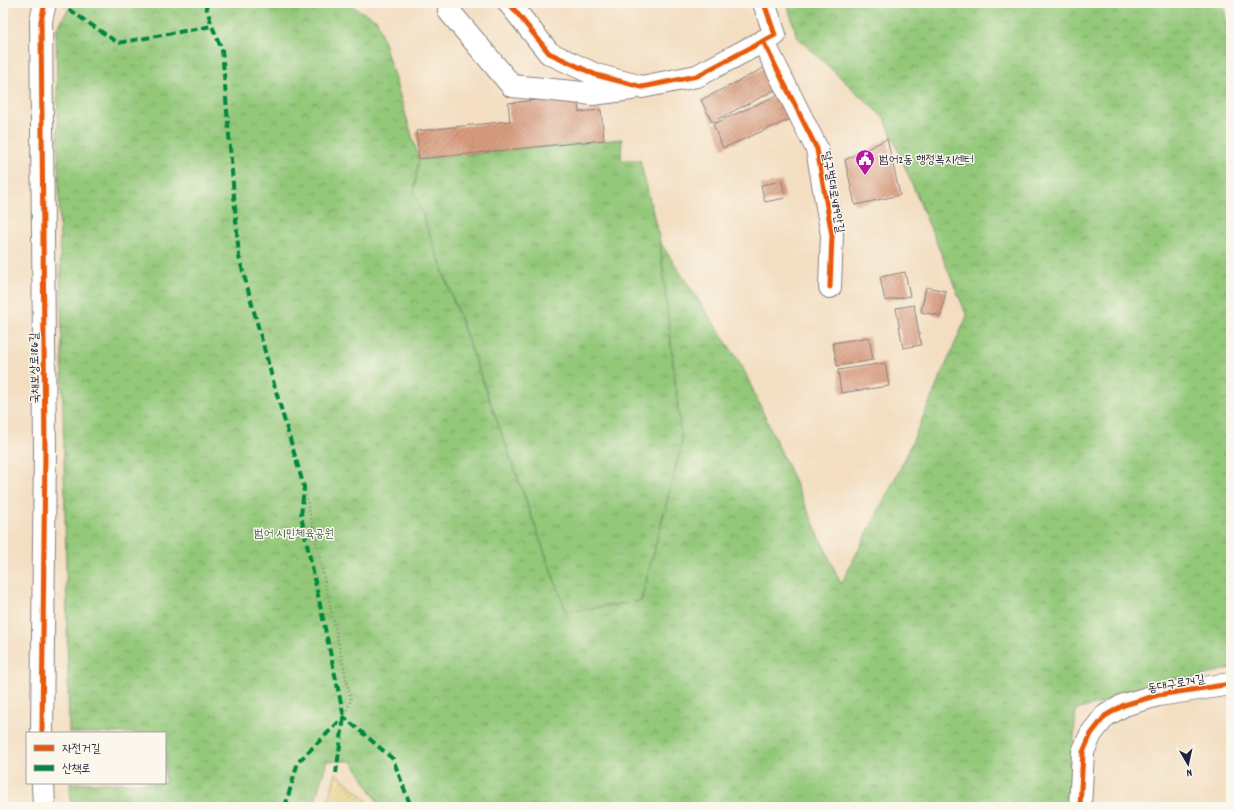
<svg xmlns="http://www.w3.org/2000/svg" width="1234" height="810" viewBox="0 0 1234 810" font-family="Dekko,'Poor Story',sans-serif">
<defs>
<pattern id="grass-tufts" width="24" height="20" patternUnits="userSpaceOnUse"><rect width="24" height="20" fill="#93c879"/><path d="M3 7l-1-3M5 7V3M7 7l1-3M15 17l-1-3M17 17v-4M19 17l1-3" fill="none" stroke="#78a264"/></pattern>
<pattern id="sand-dots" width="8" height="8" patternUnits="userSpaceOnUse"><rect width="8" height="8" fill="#eeda9e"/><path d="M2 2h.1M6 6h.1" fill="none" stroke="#ccbb89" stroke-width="1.8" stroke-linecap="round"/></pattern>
<pattern id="park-crowns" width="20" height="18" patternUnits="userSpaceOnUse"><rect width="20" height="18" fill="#93c879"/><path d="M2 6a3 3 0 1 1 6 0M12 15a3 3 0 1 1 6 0" fill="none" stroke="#78a264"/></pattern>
<pattern id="building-hatch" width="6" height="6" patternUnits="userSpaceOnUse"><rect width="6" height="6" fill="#d99d80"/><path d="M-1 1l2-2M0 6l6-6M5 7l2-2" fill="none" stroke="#b0806a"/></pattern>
</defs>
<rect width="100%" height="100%" fill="#fbf7ec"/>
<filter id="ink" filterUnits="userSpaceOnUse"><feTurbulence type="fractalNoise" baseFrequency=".025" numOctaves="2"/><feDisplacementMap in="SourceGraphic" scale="8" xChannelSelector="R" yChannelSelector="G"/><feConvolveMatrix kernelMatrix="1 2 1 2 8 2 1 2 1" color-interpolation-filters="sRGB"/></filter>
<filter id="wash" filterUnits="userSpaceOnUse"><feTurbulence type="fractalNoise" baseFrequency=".012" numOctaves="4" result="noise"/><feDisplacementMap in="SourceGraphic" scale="16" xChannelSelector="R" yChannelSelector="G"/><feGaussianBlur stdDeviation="0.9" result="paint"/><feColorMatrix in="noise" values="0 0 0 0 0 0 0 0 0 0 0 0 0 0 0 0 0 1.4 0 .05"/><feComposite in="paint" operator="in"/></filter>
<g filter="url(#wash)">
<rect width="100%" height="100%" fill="#f3dec1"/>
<polygon fill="url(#grass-tufts)" stroke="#5a755a" points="622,139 621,160 640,160 660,242 682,444 641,601 566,612 414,191 419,159"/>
<polygon fill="url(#sand-dots)" stroke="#887e6c" points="336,773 366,800 369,807 327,807"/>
<polygon fill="url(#park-crowns)" stroke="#5a755a" points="72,3 346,3 377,20 419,159 414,191 566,612 641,601 682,444 660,242 742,366 841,584 904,461 967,316 885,119 797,37 787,3 1223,3 1231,50 1231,668 1076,710 1069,807 381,807 352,761 327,761 313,807 71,807 70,783 165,783 165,733 69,733 56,30"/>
<g id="blocks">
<g fill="url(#building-hatch)">
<polygon points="766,67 777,89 712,122 701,100"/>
<polygon points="780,94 791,119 723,148 713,124"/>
<polygon points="577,96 579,112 601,110 604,140 419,159 416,131 510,121 508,103"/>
<polygon points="887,139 900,195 855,205 845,160"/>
<polygon points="782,181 785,198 765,202 761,185"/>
<polygon points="905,272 910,296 885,301 880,277"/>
<polygon points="926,287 946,291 941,316 921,312"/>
<polygon points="914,305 921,345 903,348 896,308"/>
<polygon points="869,337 873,360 837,366 833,343"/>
<polygon points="885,363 889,386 841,393 838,370"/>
</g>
</g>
</g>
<g filter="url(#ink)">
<use href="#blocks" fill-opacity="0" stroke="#8a807e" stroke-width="1"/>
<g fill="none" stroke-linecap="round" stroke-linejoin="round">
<defs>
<g id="minor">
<polyline points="509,3 549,53 596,75 642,87 697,76 775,35 764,3"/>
<polyline points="449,11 512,86 593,94 631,89"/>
<polyline points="763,41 817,149 832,235 830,287"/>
<polyline points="42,733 45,449 41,21 45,3"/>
<polyline points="43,783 44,807"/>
<polyline points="1080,807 1083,752 1091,734 1105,716 1124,705 1158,695 1231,684"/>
</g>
</defs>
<use href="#minor" stroke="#8a807e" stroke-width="24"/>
<polyline stroke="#8a807e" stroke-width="2.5" stroke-dasharray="1 3" stroke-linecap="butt" points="304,487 351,700 344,717"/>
<use href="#minor" stroke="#fff" stroke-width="22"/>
<g stroke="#00873e" stroke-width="4" stroke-dasharray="8 4" stroke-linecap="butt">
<polyline points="59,3 118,43 212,26 222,50 239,257 275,388 304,487 301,516 344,717 336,773"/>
<polyline points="205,3 212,26"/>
<polyline points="285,807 298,762 344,717 393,759 411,807"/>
</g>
<defs>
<g id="cycleway">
<polyline points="509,3 549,53 596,75 642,87 697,76 775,35 764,3"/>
<polyline points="763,41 817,149 832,235 830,287"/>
<polyline points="42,733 45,449 41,21 45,3"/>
<polyline points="1080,807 1083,752 1091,734 1105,716 1124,705 1158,695 1231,684"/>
</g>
</defs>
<use href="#cycleway" stroke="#fbf7ec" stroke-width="8"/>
<use href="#cycleway" stroke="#e8590c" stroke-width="5"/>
</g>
</g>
<defs>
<symbol id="civic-pin" viewBox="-11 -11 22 30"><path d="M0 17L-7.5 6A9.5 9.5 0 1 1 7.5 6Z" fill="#b5179e" stroke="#fbf7ec"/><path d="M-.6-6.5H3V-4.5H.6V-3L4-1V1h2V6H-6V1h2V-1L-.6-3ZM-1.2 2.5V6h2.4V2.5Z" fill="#fff"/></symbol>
</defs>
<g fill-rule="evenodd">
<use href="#civic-pin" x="854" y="148" width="22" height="30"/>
</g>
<g text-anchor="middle" stroke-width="3" stroke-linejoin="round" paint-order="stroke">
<g font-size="12" fill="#22223b" stroke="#fbf7ec" text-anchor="start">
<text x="879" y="163">범어2동 행정복지센터</text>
</g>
<g font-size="12" fill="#22223b" stroke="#fbf7ec">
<text transform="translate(834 192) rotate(80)" y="4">달구벌대로489안길</text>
<text transform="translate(34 368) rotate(-91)" y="4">국채보상로186길</text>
<text transform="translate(1176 683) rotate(-10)" y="4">동대구로74길</text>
</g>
<g font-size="12" fill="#4a5c51" stroke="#fbf7ec">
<text x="294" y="537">범어 시민체육공원</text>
</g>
</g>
<rect width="1234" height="810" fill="none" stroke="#fbf7ec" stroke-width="16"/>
<rect x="26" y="732" width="140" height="52" fill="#fbf7ec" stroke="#a4a2a5"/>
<rect x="34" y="745" width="20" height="6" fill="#e8590c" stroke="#a4a2a5"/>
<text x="62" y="752" font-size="12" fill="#22223b">자전거길</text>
<rect x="34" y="765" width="20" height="6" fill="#00873e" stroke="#a4a2a5"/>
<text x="62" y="772" font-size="12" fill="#22223b">산책로</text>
<g transform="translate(1188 764) rotate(171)" stroke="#fbf7ec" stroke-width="3" paint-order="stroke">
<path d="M0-3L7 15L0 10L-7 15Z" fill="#22223b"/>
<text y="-6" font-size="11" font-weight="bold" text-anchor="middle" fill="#22223b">N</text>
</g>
</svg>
